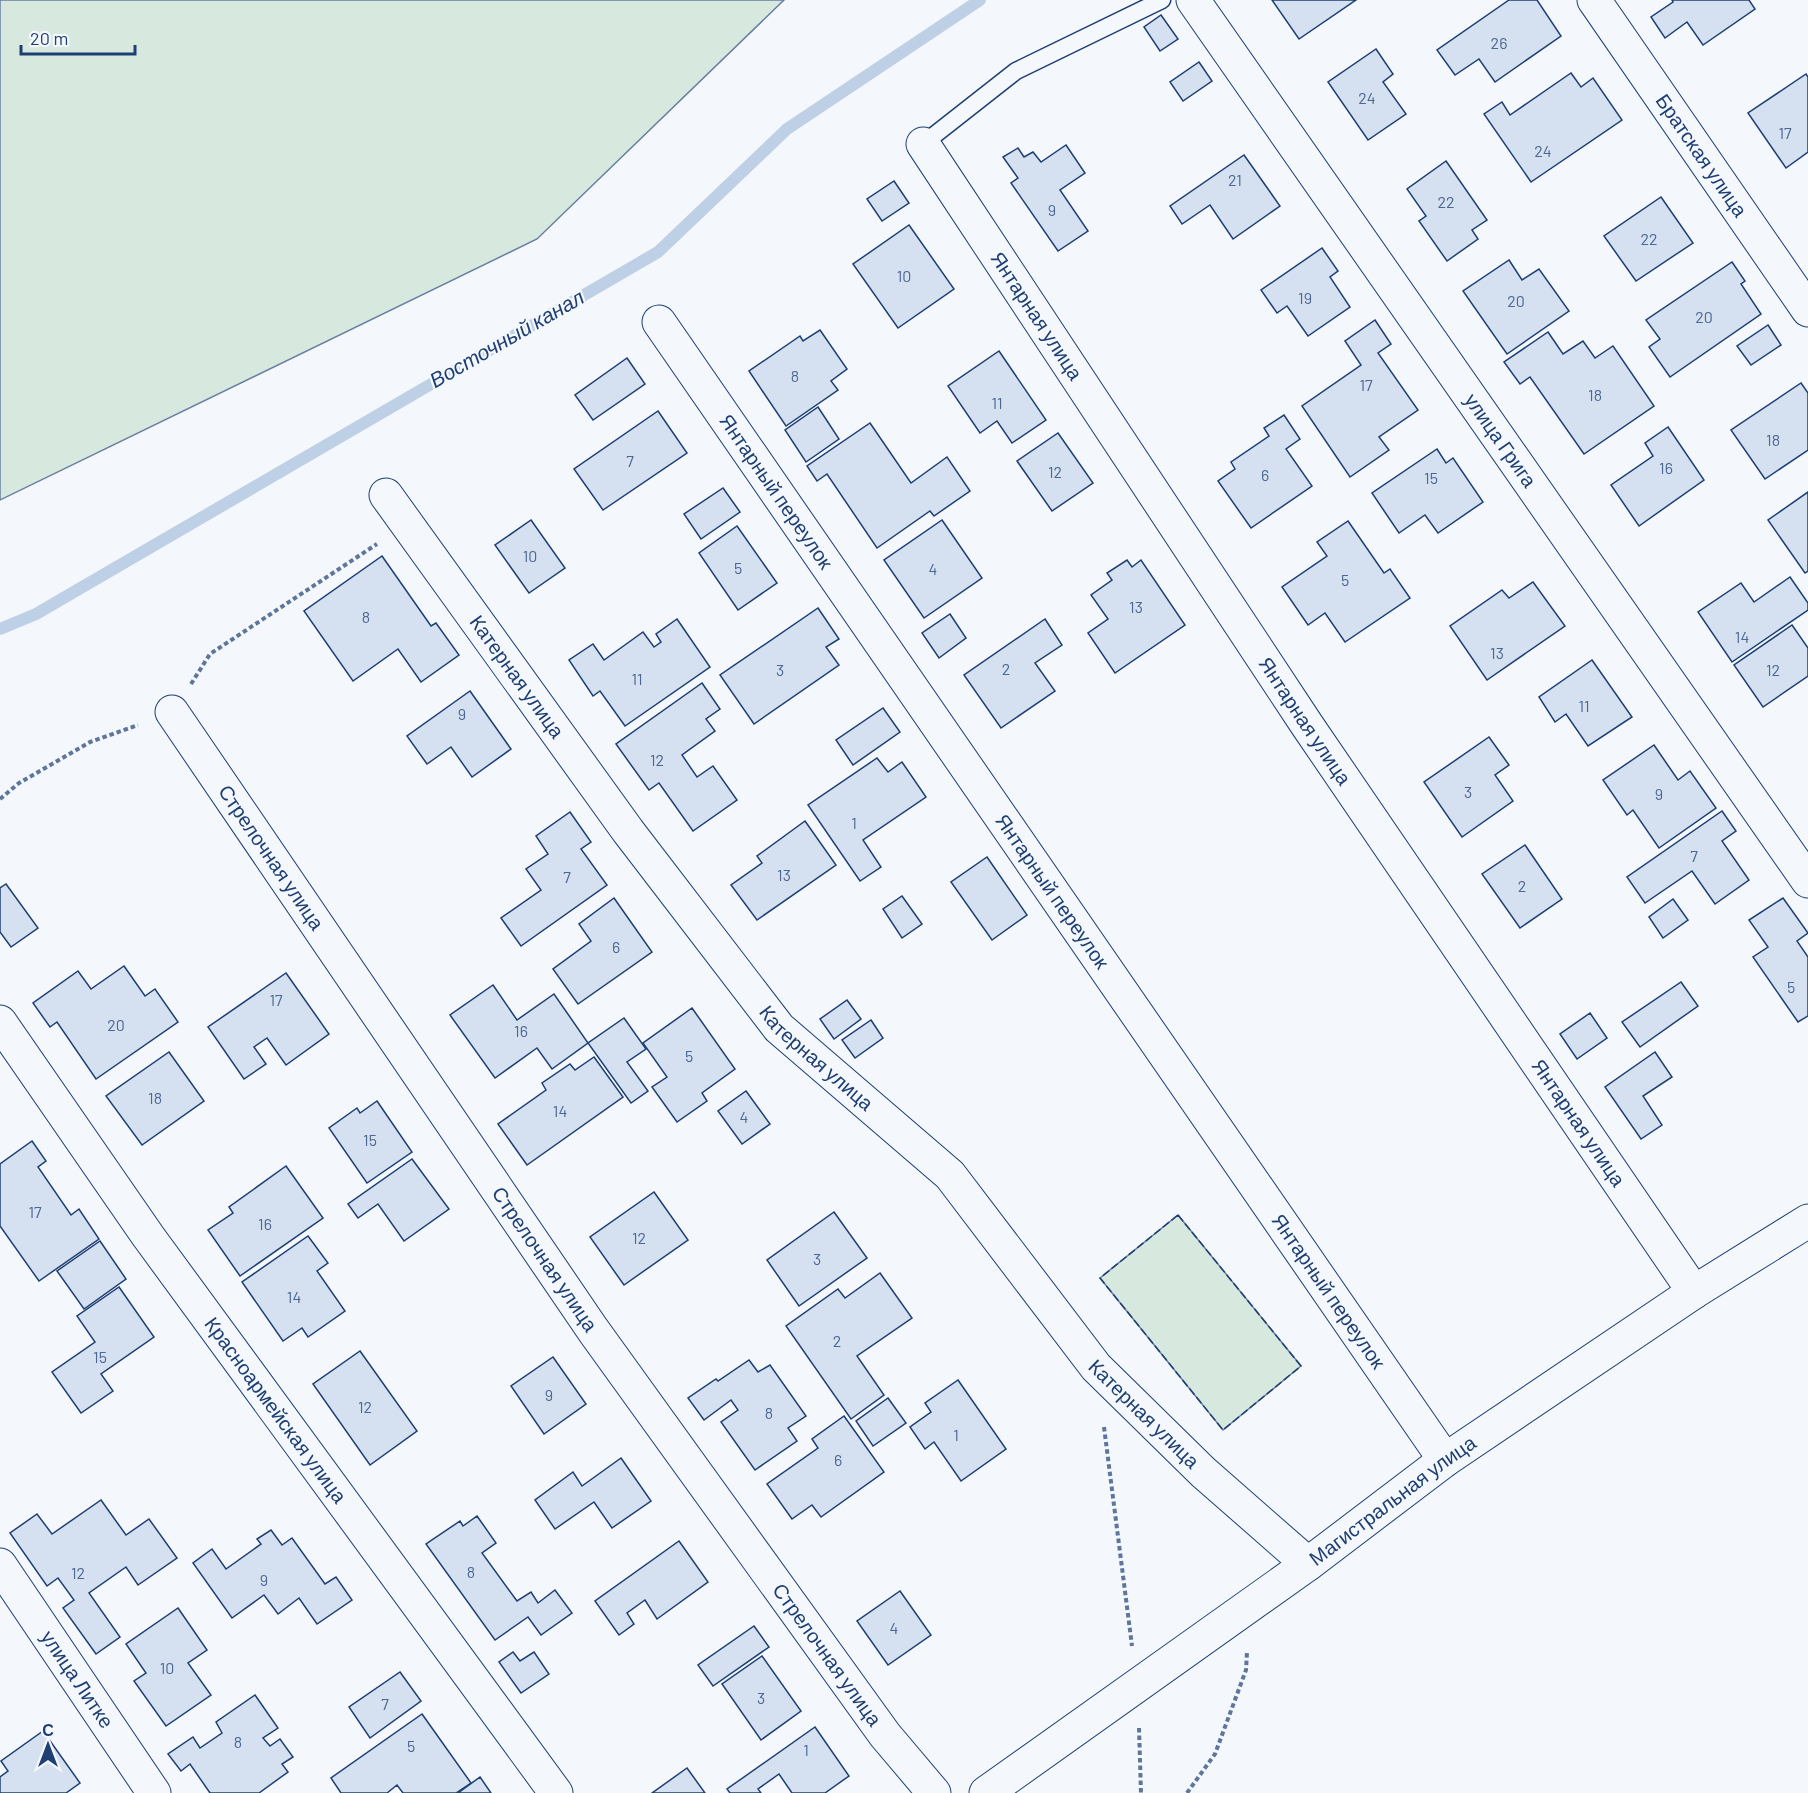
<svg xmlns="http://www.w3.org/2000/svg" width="1808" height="1793" viewBox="0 0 1808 1793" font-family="Barlow,sans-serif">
<rect width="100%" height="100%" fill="#f4f7fb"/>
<g fill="#d7e8df" stroke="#687fa3" stroke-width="1.5">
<polygon points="0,0 784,0 537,239 0,500"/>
<polygon points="1178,1215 1301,1366 1223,1430 1100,1278"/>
</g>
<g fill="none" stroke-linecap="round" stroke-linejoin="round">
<polyline stroke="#bed0e5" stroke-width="12" points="0,629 36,614 658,252 787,129 980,0"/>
</g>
<g fill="#d5e0f0" stroke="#1d3f73" stroke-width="1.5">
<polygon points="1272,0 1356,0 1299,39"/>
<polygon points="1509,0 1537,0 1561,36 1495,82 1479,59 1455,75 1437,50"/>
<polygon points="1672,0 1749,0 1755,9 1703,45 1687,22 1665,38 1651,17 1673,2"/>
<polygon points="1161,15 1178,39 1160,51 1144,27"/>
<polygon points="1376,49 1393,74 1383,82 1406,114 1368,140 1328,82"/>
<polygon points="1199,62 1212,81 1183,101 1170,82"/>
<polygon points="1571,73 1581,87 1593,78 1622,120 1531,182 1484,114 1502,102 1510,115"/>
<polygon points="1806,74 1808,77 1808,152 1786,168 1748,113"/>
<polygon points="1066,145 1085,173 1060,190 1088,231 1058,251 1011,183 1018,178 1003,157 1018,148 1024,157 1033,152 1041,162"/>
<polygon points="1244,155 1280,206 1233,239 1210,205 1182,224 1170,206"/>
<polygon points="1446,161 1487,220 1472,230 1478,239 1447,261 1419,221 1426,216 1407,189"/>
<polygon points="894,181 909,203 882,221 867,199"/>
<polygon points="1661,197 1693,243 1636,281 1604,236"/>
<polygon points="909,225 954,289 898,328 853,264"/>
<polygon points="1322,248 1338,271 1330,277 1350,307 1308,336 1287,306 1277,313 1261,290"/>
<polygon points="1509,260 1522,280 1539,269 1569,311 1507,354 1463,291"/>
<polygon points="1732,262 1745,281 1741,284 1761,314 1670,377 1649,347 1660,339 1646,320"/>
<polygon points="1375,320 1391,344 1378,353 1418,410 1379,437 1389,450 1350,477 1302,406 1361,365 1345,341"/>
<polygon points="1768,325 1781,345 1751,365 1737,346"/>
<polygon points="820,330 847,369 831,381 838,390 786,426 749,371 800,336 803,341"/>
<polygon points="1548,332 1563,354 1583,341 1595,358 1613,346 1654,406 1584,454 1530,377 1520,384 1504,362"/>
<polygon points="999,351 1046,420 1012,443 997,421 980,433 948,386"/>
<polygon points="627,358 645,384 593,420 575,395"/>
<polygon points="1801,383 1808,393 1808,450 1765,479 1731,430"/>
<polygon points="818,407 839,439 806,462 785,430"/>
<polygon points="658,411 687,453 603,510 574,469"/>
<polygon points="1284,415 1300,439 1286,449 1312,486 1251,528 1218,481 1235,469 1231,462 1269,436 1264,428"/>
<polygon points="870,423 911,483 947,457 970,491 934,516 930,511 877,548 827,474 817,481 807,466"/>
<polygon points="1668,427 1704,480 1639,526 1611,485 1653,456 1645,443"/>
<polygon points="1058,433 1093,483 1052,511 1017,461"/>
<polygon points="1437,449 1446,463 1453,458 1483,502 1438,533 1425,515 1399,533 1372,493"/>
<polygon points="723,488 740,512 701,539 684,514"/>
<polygon points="1808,492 1808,571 1805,573 1768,520"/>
<polygon points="531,520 565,568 529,593 495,545"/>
<polygon points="942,520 982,578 924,618 884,560"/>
<polygon points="1348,521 1384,573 1390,569 1410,598 1345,642 1325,613 1308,625 1282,587 1327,556 1317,542"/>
<polygon points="737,526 777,583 738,610 699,553"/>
<polygon points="382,556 431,626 436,623 459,655 421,682 398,649 353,681 304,611"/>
<polygon points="1127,560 1132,567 1141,560 1185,625 1115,673 1088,633 1108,619 1091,595 1112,580 1107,573"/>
<polygon points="1790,577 1808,603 1808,610 1732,662 1698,612 1741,583 1754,602"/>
<polygon points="1533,582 1565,626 1487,680 1450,626 1502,590 1509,598"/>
<polygon points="818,608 839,639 826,647 839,665 754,724 720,675"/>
<polygon points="950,614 966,638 939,658 922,633"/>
<polygon points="677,619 710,667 625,726 600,691 593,696 569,660 593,644 604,660 643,632 654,647 661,642 656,634"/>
<polygon points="1045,619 1062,645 1035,663 1055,691 1001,728 964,675"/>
<polygon points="1792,625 1808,648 1808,676 1763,707 1734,665"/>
<polygon points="1592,660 1632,717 1588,746 1566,714 1555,722 1539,697"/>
<polygon points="702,683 720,709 706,719 715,731 682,755 697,777 713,766 737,800 693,831 659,783 649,790 616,744"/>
<polygon points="470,691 511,749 472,777 451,747 427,764 407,736"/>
<polygon points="883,708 900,732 853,765 836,740"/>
<polygon points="1489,737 1509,765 1495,775 1513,801 1462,837 1424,782"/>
<polygon points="1654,745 1678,780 1690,771 1716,808 1659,848 1633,810 1627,815 1603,780"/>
<polygon points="877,758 888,772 902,762 926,797 863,840 881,867 860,881 808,805"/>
<polygon points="1722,811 1736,831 1722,841 1749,880 1715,904 1692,871 1645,903 1627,877"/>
<polygon points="570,812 591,842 581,849 607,885 521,946 501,918 541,890 526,869 548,854 536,836"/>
<polygon points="805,821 836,865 757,920 731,885 762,863 757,856"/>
<polygon points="1525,845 1562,899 1520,928 1482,874"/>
<polygon points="987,857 1027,915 992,940 951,882"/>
<polygon points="6,884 38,928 11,947 0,932 0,888"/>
<polygon points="902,896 922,924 902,938 883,909"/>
<polygon points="614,898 652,952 578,1004 553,969 591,941 579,924"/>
<polygon points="1783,898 1808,933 1797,941 1808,957 1808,1016 1798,1022 1753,957 1768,947 1749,920"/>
<polygon points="1673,899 1688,920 1663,938 1649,917"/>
<polygon points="124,966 145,996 155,989 178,1022 96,1079 57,1022 50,1027 33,1003 78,971 91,989"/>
<polygon points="286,973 329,1034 286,1065 267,1038 254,1047 266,1064 244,1079 208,1027"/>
<polygon points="1681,982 1698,1006 1640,1047 1622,1022"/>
<polygon points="493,985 517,1020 554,994 588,1043 552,1069 537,1048 495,1078 450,1015"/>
<polygon points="847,1000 861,1019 834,1039 820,1019"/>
<polygon points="692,1008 735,1069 702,1093 707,1101 677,1122 652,1087 667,1077 643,1043"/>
<polygon points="1590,1013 1607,1038 1577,1059 1560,1034"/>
<polygon points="624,1018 646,1049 627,1062 648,1091 631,1103 588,1043"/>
<polygon points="871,1020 883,1038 855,1058 842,1040"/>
<polygon points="169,1052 204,1101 142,1145 106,1096"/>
<polygon points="1655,1052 1672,1077 1643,1096 1662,1125 1641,1139 1605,1087"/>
<polygon points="594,1057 623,1097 527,1165 498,1124 546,1090 542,1083 570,1064 575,1070"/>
<polygon points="746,1091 770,1124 742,1144 718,1111"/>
<polygon points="377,1101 412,1152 367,1183 329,1128 357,1108 360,1113"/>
<polygon points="32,1141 46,1161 38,1167 71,1215 79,1209 99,1239 39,1281 0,1226 0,1164"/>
<polygon points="412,1159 449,1209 404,1241 378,1204 358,1218 348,1204"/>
<polygon points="286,1166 323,1218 240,1276 208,1230 233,1213 229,1207"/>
<polygon points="654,1192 688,1240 624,1285 590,1237"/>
<polygon points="834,1212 867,1258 799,1306 767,1260"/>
<polygon points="308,1236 328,1263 317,1271 345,1311 308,1337 302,1328 283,1341 242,1282"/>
<polygon points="100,1241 126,1279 84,1309 57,1271"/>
<polygon points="880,1273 912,1318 857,1356 884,1395 851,1419 786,1326 838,1289 845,1298"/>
<polygon points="119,1287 154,1337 101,1374 113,1391 81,1413 52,1372 95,1342 77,1316"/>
<polygon points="360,1351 417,1431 370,1465 313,1384"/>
<polygon points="553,1357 586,1404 544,1434 511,1386"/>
<polygon points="749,1360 758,1372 770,1365 806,1416 788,1428 797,1441 755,1470 721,1422 738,1410 731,1400 704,1420 688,1398 716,1379 718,1381"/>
<polygon points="958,1380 1006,1449 961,1481 934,1442 925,1449 910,1427 931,1412 925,1403"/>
<polygon points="888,1398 906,1423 873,1446 856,1421"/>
<polygon points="844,1416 884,1472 821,1517 812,1505 792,1519 767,1484 818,1448 812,1439"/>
<polygon points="621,1458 651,1501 612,1528 594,1502 555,1529 535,1500 573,1472 582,1486"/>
<polygon points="101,1500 126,1535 149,1519 177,1558 138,1585 126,1567 89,1593 120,1637 96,1654 63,1608 74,1600 58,1578 47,1586 10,1533 37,1514 52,1534"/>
<polygon points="477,1516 496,1543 482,1553 517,1601 531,1592 538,1603 555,1590 572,1613 541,1635 528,1617 495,1640 426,1544 460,1521 463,1526"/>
<polygon points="271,1530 282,1545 292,1538 325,1584 336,1577 352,1600 317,1624 299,1598 278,1614 264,1595 232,1618 193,1563 212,1549 226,1569 261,1544 257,1539"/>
<polygon points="679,1541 708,1582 657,1619 645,1600 627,1613 634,1624 619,1635 595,1601"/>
<polygon points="900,1591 931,1635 888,1665 857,1621"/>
<polygon points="178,1608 207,1650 188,1663 211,1695 166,1726 134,1681 146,1673 126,1644"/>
<polygon points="754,1626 769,1647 713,1686 698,1665"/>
<polygon points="513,1652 520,1661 534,1652 549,1674 521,1693 499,1662"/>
<polygon points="762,1656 801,1711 761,1740 722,1684"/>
<polygon points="400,1672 421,1701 370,1738 349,1707"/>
<polygon points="255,1695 278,1728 263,1738 270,1746 280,1739 293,1757 282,1764 288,1772 259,1793 210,1793 190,1764 181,1771 168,1754 193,1737 200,1748 222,1733 216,1722"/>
<polygon points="422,1714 471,1783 456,1793 403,1793 397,1785 387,1793 341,1793 331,1778"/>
<polygon points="815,1727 849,1776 825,1793 792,1793 779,1774 758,1789 761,1793 730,1793 727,1789"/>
<polygon points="43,1731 80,1783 66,1793 0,1793 0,1777 8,1771 1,1761"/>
<polygon points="687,1768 705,1793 652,1793"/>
<polygon points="480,1777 491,1793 458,1793"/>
</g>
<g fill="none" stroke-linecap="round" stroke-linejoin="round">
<defs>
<polyline id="lane" points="923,144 1016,71 1162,0"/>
<g id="street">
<path id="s1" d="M 1193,0 L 1808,881"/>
<path id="s2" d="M 1594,0 L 1808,310"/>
<path id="s3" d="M 923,144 L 1307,725 L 1694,1292"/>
<path id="s4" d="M 659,322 L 1445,1460"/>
<path id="s5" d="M 386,495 L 628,831 L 779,1028 L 950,1175 L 1096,1367 L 1203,1472 L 1308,1564"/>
<path id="s6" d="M 172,712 L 593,1330 L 885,1735 L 934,1793"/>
<path id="s7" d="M 0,1022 L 148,1236 L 556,1793"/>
<path id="s8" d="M 0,1565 L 154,1793"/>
<path id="s9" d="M 986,1793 L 1308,1564 L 1445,1460 L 1694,1292 L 1808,1221"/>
</g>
</defs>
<use href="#lane" stroke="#1d3f73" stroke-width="19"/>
<use href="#street" stroke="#1d3f73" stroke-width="35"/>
<g stroke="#5e769c" stroke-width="4" stroke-dasharray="4.5 3" stroke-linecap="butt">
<polyline points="191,684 210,654 377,544"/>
<polyline points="0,799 19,783 90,742 138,725"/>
<polyline points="1104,1427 1132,1646"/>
<polyline points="1139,1728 1141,1793"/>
<polyline points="1187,1793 1215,1754 1246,1670 1247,1652"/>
</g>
<use href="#lane" stroke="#f4f7fb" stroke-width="16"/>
<use href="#street" stroke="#f4f7fb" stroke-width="33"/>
<polygon stroke="#1d3f73" stroke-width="1.5" stroke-dasharray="8 3" stroke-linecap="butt" points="1178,1215 1301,1366 1223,1430 1100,1278"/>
</g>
<g text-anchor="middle" stroke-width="4.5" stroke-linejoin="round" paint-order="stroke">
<g font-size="16" fill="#4b6792">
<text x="1499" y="49">26</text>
<text x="1367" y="104">24</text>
<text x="1785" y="139">17</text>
<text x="1543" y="157">24</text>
<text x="1235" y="186">21</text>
<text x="1446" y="208">22</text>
<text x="1052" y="216">9</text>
<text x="1649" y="245">22</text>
<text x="904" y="282">10</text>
<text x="1305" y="304">19</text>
<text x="1516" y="307">20</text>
<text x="1704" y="323">20</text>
<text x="795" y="382">8</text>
<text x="1366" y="391">17</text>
<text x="1595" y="401">18</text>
<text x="997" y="409">11</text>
<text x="1773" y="446">18</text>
<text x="630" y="467">7</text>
<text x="1666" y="474">16</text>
<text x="1055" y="478">12</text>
<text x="1265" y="481">6</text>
<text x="1431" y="484">15</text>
<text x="530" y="562">10</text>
<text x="738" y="574">5</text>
<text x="933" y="575">4</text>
<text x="1345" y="586">5</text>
<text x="1136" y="613">13</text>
<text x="366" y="623">8</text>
<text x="1742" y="643">14</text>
<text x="1497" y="659">13</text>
<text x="1006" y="675">2</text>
<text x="780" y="676">3</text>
<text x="1773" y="676">12</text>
<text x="637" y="685">11</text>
<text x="1584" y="712">11</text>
<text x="462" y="720">9</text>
<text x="657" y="766">12</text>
<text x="1468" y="798">3</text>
<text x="1659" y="800">9</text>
<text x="854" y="829">1</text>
<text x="1694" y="862">7</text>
<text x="784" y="881">13</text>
<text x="567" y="883">7</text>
<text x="1522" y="892">2</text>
<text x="616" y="953">6</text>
<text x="1791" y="993">5</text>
<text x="276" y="1006">17</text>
<text x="116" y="1031">20</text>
<text x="521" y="1037">16</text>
<text x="689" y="1062">5</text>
<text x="155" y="1104">18</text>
<text x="560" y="1117">14</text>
<text x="744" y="1123">4</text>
<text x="370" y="1146">15</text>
<text x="35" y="1218">17</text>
<text x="265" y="1230">16</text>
<text x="639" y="1244">12</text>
<text x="817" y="1265">3</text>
<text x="294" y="1303">14</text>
<text x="837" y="1347">2</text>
<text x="100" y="1363">15</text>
<text x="549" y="1401">9</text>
<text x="365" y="1413">12</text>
<text x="769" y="1419">8</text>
<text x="956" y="1441">1</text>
<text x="838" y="1466">6</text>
<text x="471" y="1578">8</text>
<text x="78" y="1579">12</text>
<text x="264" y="1586">9</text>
<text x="894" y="1634">4</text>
<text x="167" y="1674">10</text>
<text x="761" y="1704">3</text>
<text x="385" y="1710">7</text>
<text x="238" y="1748">8</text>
<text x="411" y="1752">5</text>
<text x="806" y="1756">1</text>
</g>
<g font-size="20" fill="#1d3f73" stroke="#f4f7fb">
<text dy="7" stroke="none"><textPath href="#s2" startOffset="189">Братская улица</textPath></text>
<text dy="7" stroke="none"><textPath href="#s3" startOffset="206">Янтарная улица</textPath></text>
<text dy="7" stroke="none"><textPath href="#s1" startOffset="537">улица Грига</textPath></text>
<text dy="7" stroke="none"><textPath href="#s4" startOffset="206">Янтарный переулок</textPath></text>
<text dy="7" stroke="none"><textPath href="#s5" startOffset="224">Катерная улица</textPath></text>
<text dy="7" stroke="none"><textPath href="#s3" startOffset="692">Янтарная улица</textPath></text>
<text dy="7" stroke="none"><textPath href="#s6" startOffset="176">Стрелочная улица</textPath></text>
<text dy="7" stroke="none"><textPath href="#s4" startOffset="692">Янтарный переулок</textPath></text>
<text dy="7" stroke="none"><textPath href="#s5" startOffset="710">Катерная улица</textPath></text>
<text dy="7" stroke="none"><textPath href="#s3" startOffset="1178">Янтарная улица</textPath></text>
<text dy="7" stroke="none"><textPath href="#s6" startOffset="662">Стрелочная улица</textPath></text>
<text dy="7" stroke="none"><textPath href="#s4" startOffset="1178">Янтарный переулок</textPath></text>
<text dy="7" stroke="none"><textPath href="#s7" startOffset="476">Красноармейская улица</textPath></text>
<text dy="7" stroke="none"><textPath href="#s5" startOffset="1196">Катерная улица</textPath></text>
<text dy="7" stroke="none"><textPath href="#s9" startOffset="501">Магистральная улица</textPath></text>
<text dy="7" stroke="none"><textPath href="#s6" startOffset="1148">Стрелочная улица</textPath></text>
<text dy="7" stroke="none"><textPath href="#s8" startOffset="138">улица Литке</textPath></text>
</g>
<g font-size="21" font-style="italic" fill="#1d3f73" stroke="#f4f7fb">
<text transform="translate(507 339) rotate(-30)" y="7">Восточный канал</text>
</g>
</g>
<g transform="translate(48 1745)" stroke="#f4f7fb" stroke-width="4.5" paint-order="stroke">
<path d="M0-4.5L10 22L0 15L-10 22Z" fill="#1d3f73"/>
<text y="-9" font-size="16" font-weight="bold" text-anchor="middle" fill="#1d3f73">С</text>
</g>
<path d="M21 45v9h114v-9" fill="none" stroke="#1d3f73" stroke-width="3"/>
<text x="30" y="45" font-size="18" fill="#1d3f73" stroke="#f4f7fb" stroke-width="4.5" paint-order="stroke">20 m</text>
</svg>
